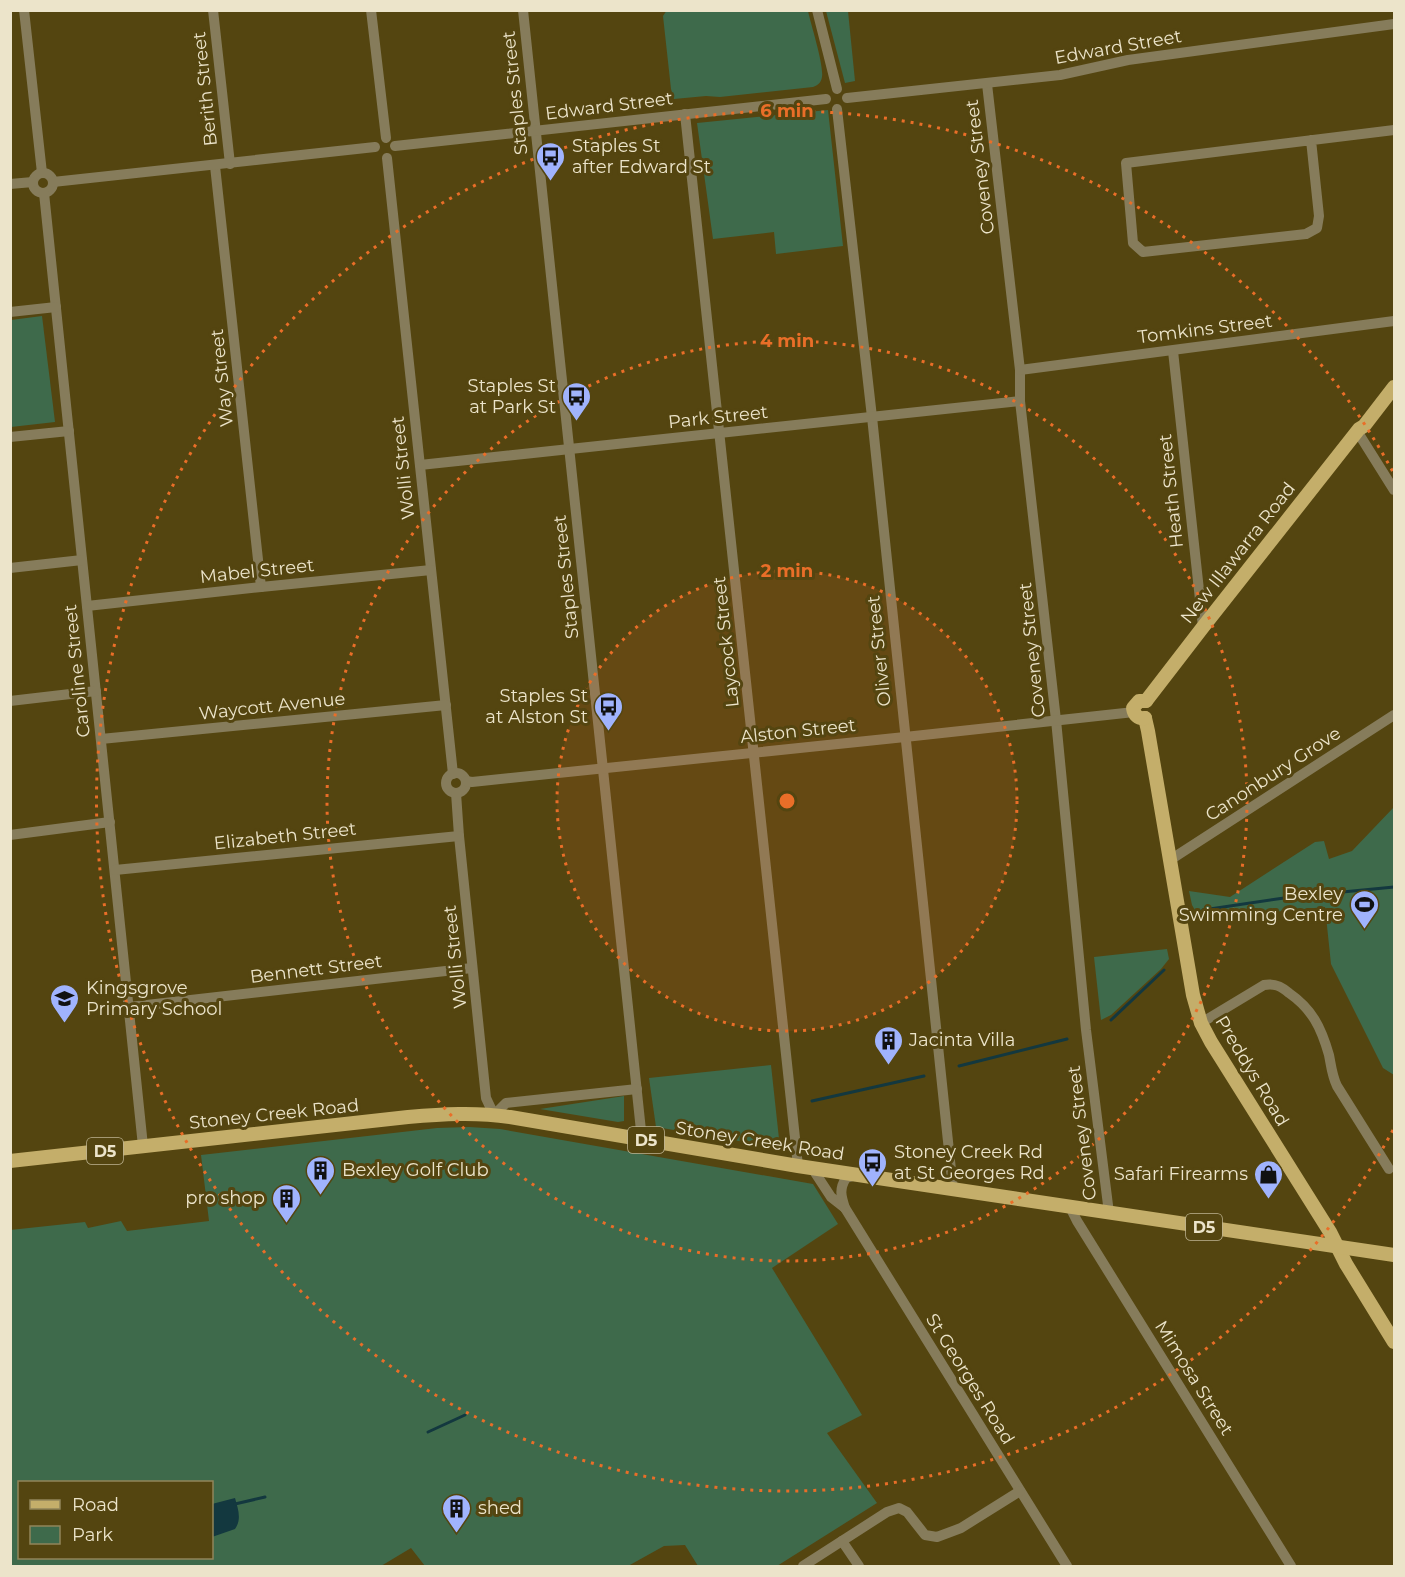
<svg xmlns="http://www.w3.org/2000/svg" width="1405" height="1577" viewBox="0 0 1405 1577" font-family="Montserrat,sans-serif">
<rect width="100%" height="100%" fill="#544510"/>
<g fill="#3e6a4b" fill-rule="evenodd">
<path d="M 667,10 L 808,11 C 811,25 824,65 822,77 C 821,83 818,85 813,87 L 720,97 L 706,96 L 674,99 L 671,89 L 663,16 Z"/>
<polygon points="826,11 848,11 855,81 845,83"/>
<polygon points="828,110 843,246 776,254 774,232 713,239 697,123"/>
<polygon points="42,316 55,422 11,427 11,320"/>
<polygon points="1394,807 1394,1075 1383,1068 1331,964 1325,907 1200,919 1192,905 1189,891 1230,897 1315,842 1324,841 1329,859 1352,851"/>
<polygon points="1167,949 1169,959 1161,969 1111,1015 1101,1020 1094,957"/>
<polygon points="771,1065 780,1148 656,1127 649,1078"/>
<polygon points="624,1096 624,1121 618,1122 540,1109"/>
<path d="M 469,1127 L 500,1129 L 813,1184 L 838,1224 L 772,1268 L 862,1415 L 827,1433 L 877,1503 L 777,1566 L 698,1566 L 685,1545 L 664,1546 L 628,1566 L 425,1566 L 411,1548 L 381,1566 L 11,1566 L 10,1230 L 85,1222 L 88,1228 L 121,1221 L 127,1231 L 209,1221 L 201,1155 L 437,1128 ZM 20,1482 L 212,1482 L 212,1558 L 20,1558 Z"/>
</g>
<path fill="#13383f" d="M 235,1498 C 238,1509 242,1519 235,1529 L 212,1537 L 212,1504 Z"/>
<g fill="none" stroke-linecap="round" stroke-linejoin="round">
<g stroke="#13383f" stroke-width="3">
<polyline points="1203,910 1291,897 1394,887"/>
<polyline points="1111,1020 1164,970"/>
<polyline points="959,1066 1067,1039"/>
<polyline points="812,1101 924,1076"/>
<polyline points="428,1432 465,1415"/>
<polyline points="235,1504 265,1497"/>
</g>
<g stroke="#867c5b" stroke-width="10">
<polyline points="24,10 42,173"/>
<polyline points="213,10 230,164"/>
<polyline points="371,10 386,138"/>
<polyline points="523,10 642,1140"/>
<polyline points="817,10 837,89"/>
<polyline points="987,84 1020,370 1020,401 1056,720 1086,1030 1109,1213"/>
<polyline points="847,98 1060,75 1128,60 1394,24"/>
<polyline points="837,109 872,417 953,1189"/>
<polyline points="685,114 798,1166"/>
<polyline points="1311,140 1319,216 1317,228 1306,234 1143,252 1133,243 1126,163 1394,130"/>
<polyline points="395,146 826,99"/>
<polyline points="387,158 453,774"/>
<polyline points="215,166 261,587"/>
<circle cx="43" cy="183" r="10"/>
<polyline points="53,182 375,147"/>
<polyline points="10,184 33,182"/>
<polyline points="44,193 143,1146"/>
<polyline points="10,312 56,307"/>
<polyline points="1173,351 1203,627"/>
<polyline points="1020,370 1394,321"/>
<polyline points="1357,431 1394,490"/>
<polyline points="10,437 69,431"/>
<polyline points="420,465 1020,401"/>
<polyline points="10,568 82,560"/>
<polyline points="87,606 261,587 431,570"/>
<polyline points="10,701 96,691"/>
<polyline points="101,739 446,705"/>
<circle cx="456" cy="783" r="10"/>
<polyline points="466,781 472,782 905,737 1134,712"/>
<polyline points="456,793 459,836 486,1098 494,1115 506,1103 637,1089"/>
<polyline points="10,835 110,822"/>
<polyline points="1170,860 1394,715"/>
<polyline points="115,870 459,836"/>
<polyline points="129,1007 472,968"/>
<path d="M 1201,1023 L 1264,985 C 1274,983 1281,986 1289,993 C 1312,1009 1321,1027 1329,1055 C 1331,1065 1332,1076 1337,1086 L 1389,1169"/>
<polyline points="812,1168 831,1197 845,1208"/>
<path d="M 856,1175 L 846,1178 C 839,1189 841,1196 845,1208 L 1067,1566"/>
<polyline points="1070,1207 1077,1221 1291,1566"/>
<polyline points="842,1541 859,1566"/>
<polyline points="803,1566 887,1512 899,1508 907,1512 925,1535 937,1537 961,1528 1020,1491"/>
</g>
<g stroke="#c4ae6a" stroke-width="14">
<polyline points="1146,701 1203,627 1359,429 1364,426 1394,387"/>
<polyline points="1145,718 1148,731 1193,995 1201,1023 1211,1042 1330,1232 1346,1264 1394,1342"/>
<path d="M 1145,718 C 1138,719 1134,715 1133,708 L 1139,701 L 1146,701"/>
<path d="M 10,1161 L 408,1117 C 442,1114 476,1112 510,1117 L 798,1166 L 1394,1255"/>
</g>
</g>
<circle cx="787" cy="801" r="230" fill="#e96e28" fill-opacity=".12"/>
<g fill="none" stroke="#e96e28" stroke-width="3" stroke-dasharray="3 6">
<circle cx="787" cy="801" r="230"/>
<circle cx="787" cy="801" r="460"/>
<path d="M1393 1130A690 690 0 1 1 1393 472"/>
</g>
<defs>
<symbol id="bus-pin" viewBox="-11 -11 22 30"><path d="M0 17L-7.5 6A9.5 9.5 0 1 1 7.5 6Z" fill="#a0b3fd" stroke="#544510"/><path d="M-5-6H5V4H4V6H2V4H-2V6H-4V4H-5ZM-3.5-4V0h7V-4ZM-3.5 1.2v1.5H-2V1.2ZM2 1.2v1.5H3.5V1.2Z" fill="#111"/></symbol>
<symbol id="stadium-pin" viewBox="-11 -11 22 30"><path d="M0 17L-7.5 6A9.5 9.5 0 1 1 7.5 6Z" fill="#a0b3fd" stroke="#544510"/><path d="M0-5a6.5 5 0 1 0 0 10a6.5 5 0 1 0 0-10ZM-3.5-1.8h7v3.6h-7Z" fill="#111"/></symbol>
<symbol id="school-pin" viewBox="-11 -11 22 30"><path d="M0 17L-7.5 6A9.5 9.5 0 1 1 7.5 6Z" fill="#a0b3fd" stroke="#544510"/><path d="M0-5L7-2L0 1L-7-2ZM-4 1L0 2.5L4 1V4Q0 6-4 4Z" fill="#111"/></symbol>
<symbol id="building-pin" viewBox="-11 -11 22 30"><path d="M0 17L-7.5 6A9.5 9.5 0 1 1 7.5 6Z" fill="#a0b3fd" stroke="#544510"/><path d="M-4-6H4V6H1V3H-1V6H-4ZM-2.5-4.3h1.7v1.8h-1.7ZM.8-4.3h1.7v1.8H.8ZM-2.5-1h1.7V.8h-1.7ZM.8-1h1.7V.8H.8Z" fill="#111"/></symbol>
<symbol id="shop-pin" viewBox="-11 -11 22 30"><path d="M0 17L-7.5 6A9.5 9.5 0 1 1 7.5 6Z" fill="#a0b3fd" stroke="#544510"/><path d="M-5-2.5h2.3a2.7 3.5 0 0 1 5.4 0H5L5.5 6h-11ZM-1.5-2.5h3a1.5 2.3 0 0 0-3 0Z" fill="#111"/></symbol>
</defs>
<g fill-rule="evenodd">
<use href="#bus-pin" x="534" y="140" width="33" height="45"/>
<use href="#bus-pin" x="560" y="380" width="33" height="45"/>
<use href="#bus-pin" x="592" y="690" width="33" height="45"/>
<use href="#stadium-pin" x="1348" y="888" width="33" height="45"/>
<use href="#school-pin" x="48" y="982" width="33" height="45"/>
<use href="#building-pin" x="872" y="1024" width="33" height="45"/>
<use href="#bus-pin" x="856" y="1146" width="33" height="45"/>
<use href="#building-pin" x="304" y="1154" width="33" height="45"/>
<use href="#shop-pin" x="1252" y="1158" width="33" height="45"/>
<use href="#building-pin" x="270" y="1182" width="33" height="45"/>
<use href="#building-pin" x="440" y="1492" width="33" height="45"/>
</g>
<g text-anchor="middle" stroke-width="6" stroke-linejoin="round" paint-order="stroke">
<g fill="#544510" stroke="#beb492" stroke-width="1.5">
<rect x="628" y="1127" width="36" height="26" rx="4.5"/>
<rect x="87" y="1138" width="36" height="26" rx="4.5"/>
<rect x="1186" y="1214" width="36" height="26" rx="4.5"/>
</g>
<g font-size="16" font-weight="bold" fill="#ece4ca">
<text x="646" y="1146">D5</text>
<text x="105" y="1157">D5</text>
<text x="1204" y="1233">D5</text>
</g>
<g font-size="18" fill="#ece4ca" stroke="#544510">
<text transform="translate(1118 47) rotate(-10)" y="6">Edward Street</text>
<text transform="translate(205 89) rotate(-96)" y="6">Berith Street</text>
<text transform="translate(515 93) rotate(-96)" y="6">Staples Street</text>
<text transform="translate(609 106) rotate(-7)" y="6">Edward Street</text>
<text transform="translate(980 167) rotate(-97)" y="6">Coveney Street</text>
<text transform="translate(1205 329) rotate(-7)" y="6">Tomkins Street</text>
<text transform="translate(222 378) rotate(-96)" y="6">Way Street</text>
<text transform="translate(718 417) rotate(-6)" y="6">Park Street</text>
<text transform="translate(403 468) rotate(-96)" y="6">Wolli Street</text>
<text transform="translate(1171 491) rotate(-96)" y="6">Heath Street</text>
<text transform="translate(1238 553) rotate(-52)" y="6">New Illawarra Road</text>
<text transform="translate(257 571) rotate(-6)" y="6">Mabel Street</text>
<text transform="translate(566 577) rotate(-96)" y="6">Staples Street</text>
<text transform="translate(726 642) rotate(-96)" y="6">Laycock Street</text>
<text transform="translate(1032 650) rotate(-96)" y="6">Coveney Street</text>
<text transform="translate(879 651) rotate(-96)" y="6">Oliver Street</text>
<text transform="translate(77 671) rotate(-96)" y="6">Caroline Street</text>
<text transform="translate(272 706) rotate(-6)" y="6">Waycott Avenue</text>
<text transform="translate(798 731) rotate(-6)" y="6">Alston Street</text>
<text transform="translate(1273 774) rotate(-33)" y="6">Canonbury Grove</text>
<text transform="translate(285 836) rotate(-6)" y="6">Elizabeth Street</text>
<text transform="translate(455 957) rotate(-96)" y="6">Wolli Street</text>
<text transform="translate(316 969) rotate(-7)" y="6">Bennett Street</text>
<text transform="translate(1252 1071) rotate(59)" y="6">Preddys Road</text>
<text transform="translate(274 1114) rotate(-6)" y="6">Stoney Creek Road</text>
<text transform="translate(1082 1133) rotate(-97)" y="6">Coveney Street</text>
<text transform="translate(760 1141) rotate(9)" y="6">Stoney Creek Road</text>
<text transform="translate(1194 1378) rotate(58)" y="6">Mimosa Street</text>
<text transform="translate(970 1379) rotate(58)" y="6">St Georges Road</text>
</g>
<g font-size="18" fill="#ece4ca" stroke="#544510" text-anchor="start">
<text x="572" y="152">Staples St<tspan x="572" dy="21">after Edward St</tspan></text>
<text x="556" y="392" text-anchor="end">Staples St<tspan x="556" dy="21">at Park St</tspan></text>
<text x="588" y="702" text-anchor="end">Staples St<tspan x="588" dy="21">at Alston St</tspan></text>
<text x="1343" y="900" text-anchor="end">Bexley<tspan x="1343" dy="21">Swimming Centre</tspan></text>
<text x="86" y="994">Kingsgrove<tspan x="86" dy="21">Primary School</tspan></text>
<text x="909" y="1046">Jacinta Villa</text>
<text x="894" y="1158">Stoney Creek Rd<tspan x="894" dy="21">at St Georges Rd</tspan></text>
<text x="342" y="1176">Bexley Golf Club</text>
<text x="1248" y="1180" text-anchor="end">Safari Firearms</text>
<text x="265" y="1204" text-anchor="end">pro shop</text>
<text x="478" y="1514">shed</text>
</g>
</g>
<circle cx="787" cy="801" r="9" fill="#e96e28" stroke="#544510" stroke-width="3"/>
<g font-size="18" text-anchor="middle" font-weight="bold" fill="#e96e28" stroke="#544510" stroke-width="6" stroke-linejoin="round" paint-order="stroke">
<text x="787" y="117">6 min</text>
<text x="787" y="347">4 min</text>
<text x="787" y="577">2 min</text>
</g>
<rect width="1405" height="1577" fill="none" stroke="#ece4ca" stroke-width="24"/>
<rect x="18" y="1481" width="195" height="78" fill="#544510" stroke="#91855a" stroke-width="1.5"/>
<rect x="30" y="1500" width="30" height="9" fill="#c4ae6a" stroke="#91855a" stroke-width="1.5"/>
<text x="72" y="1511" font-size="18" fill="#ece4ca">Road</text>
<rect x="30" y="1526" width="30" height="18" fill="#3e6a4b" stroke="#91855a" stroke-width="1.5"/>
<text x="72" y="1541" font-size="18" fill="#ece4ca">Park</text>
</svg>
